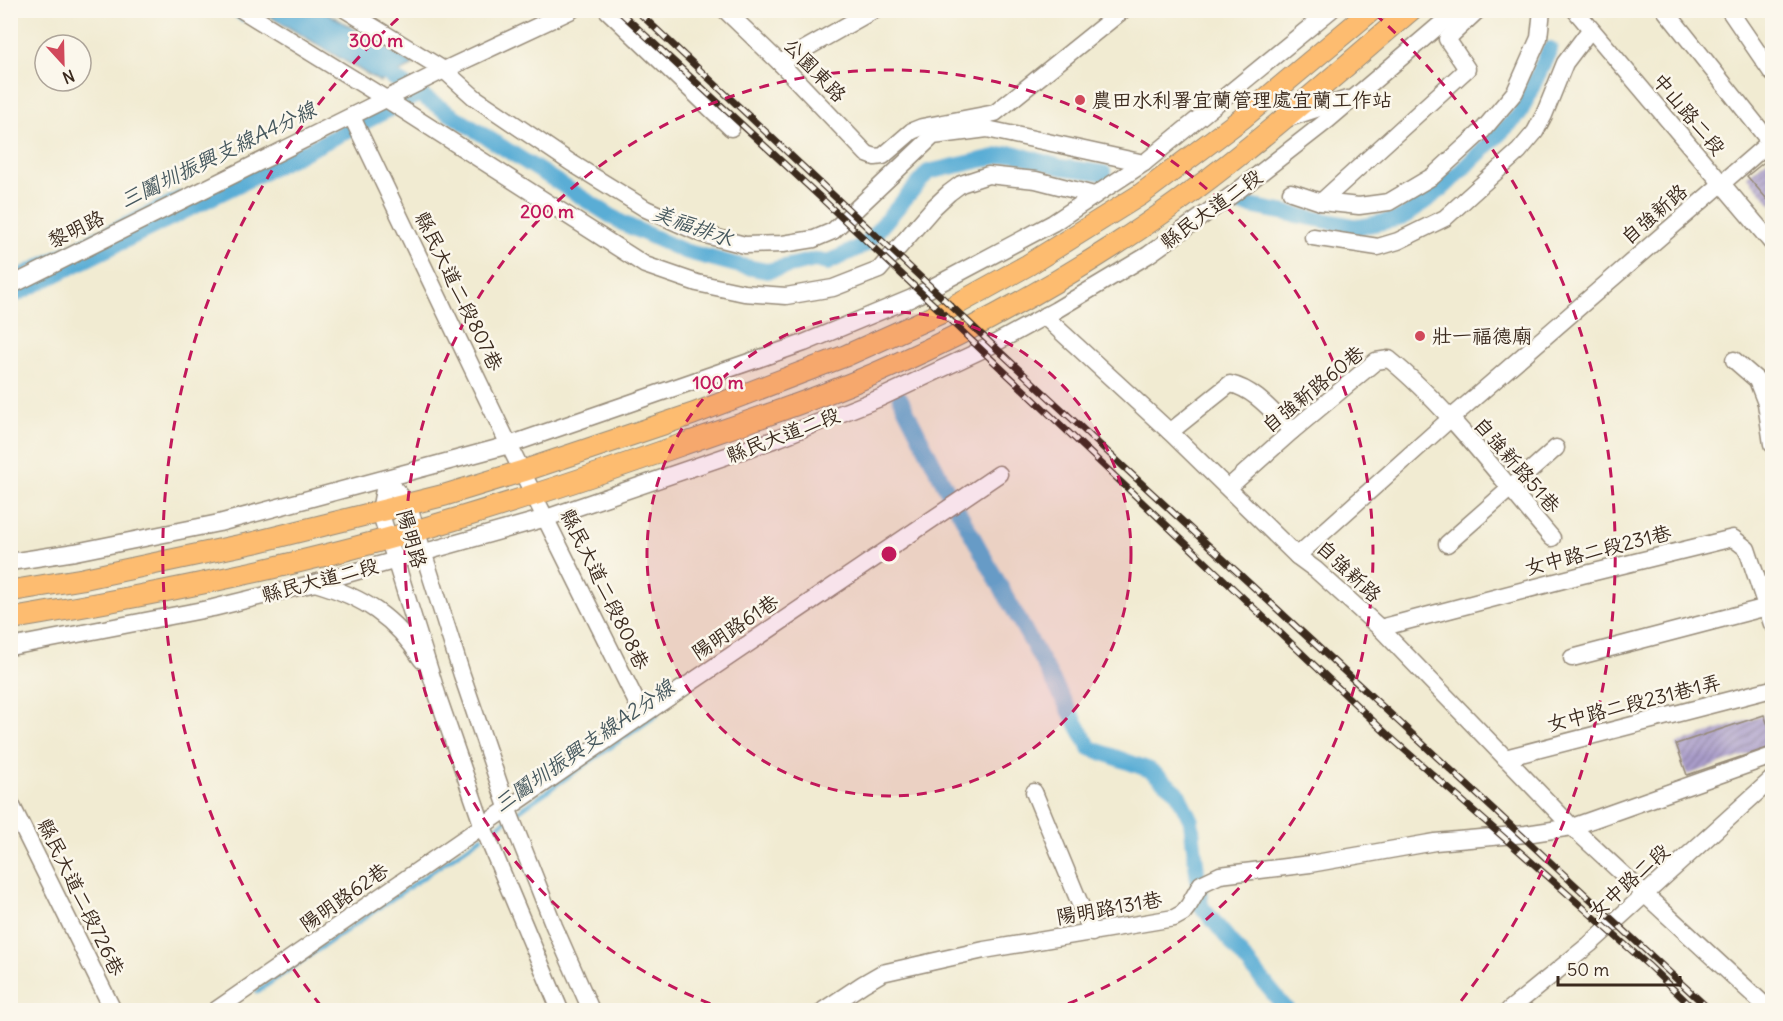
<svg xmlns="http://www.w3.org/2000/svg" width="1783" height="1021" viewBox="0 0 1783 1021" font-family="Delius,'LXGW WenKai TC',sans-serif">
<defs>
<pattern id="building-hatch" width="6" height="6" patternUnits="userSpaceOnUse" patternTransform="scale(1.5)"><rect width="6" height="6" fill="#a99cc9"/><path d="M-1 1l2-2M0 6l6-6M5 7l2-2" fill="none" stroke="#8b7fa3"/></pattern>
</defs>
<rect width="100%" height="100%" fill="#fbf7ec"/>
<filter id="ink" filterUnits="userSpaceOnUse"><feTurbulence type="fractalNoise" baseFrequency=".0167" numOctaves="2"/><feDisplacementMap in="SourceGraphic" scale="12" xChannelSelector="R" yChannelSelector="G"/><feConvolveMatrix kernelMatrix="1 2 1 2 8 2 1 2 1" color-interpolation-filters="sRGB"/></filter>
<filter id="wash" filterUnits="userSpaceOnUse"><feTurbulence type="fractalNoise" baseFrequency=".008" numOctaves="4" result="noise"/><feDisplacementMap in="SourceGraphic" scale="24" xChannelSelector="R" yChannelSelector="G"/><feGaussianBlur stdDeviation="1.35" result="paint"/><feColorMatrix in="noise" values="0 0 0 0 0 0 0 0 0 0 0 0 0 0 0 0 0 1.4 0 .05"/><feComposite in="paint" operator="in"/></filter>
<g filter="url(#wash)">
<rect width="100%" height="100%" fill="#f1ebd2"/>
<polygon fill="#5aadd5" stroke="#4a6c7a" stroke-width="1.5" points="261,11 324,11 414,65 380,82"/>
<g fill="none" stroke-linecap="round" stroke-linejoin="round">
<g stroke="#5aadd5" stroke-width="4.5">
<polyline points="227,10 242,20"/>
<polyline points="10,275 179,193"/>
<polyline points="513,815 657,715"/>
<polyline points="489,832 507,820"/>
<polyline points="257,992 482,837"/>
</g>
<g stroke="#5aadd5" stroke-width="16">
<polyline points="373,65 622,223 684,251 737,265 767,271 815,260 827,263 866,244 928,172 1013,153 1060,167 1104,173"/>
<polyline points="1239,204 1359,227 1402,218 1442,189 1519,115 1550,49"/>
<polyline points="10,297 345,132 419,94"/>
<polyline points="900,398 947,490 1090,748 1150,770 1177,792 1191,821 1201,906 1287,1010"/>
</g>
</g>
<g id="blocks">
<g fill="url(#building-hatch)">
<polygon points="1773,155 1773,206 1747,176"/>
<polygon points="1764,715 1773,737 1773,746 1687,775 1676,744"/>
</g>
</g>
</g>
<g filter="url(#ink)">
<use href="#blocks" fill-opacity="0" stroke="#968a78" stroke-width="1.5"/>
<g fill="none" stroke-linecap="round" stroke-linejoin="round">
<defs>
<g id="minor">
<polyline points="242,10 386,99 645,265 697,283 744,293 786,296 833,288 879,270 933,208 949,193 961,184 988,175 1036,180 1094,195"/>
<polyline points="346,10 444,70 474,97 570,162 646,209 702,234 745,245 783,244 814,239 833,231 933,136 987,129 1144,163"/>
<polyline points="607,10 731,128"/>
<polyline points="725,10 780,63 867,154 875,157 883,156 912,131 922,127 995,113 1123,10"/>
<polyline points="1575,10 1772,243"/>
<polyline points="1665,10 1770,142"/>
<polyline points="1729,10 1772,73"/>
<polyline points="780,63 874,10"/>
<polyline points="352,117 509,445 643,715"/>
<polyline points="1289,118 1347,99"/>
<polyline points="1291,192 1321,202 1359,206 1389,202 1433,176 1482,131 1515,92 1539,38 1542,10"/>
<polyline points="1321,202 1467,69 1447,39 1478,10"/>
<polyline points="1313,237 1378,247 1398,241 1445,218 1519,151 1535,132 1544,115 1565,63 1590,30"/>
<polyline points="10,286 444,70 572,10"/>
<polyline points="1044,316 1170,432 1297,556"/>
<polyline points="1734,360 1757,380 1766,403 1772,444"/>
<path d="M 1170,432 L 1230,384 C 1255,389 1274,414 1292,431"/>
<polyline points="386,479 408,504 462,675 508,810 554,926 591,1010"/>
<polyline points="386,479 380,511 438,697 483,827 560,1010"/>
<path d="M 1228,488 L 1292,431 L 1376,361 L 1389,359 C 1449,408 1501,479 1552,538"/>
<polyline points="1447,544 1556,448"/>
<polyline points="10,562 75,552 219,523 509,445 804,343 912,298 1053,223 1144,163 1331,10"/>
<path d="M 315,583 C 363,597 395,617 422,660"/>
<polyline points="1380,628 1582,575 1733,538 1747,549 1772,624"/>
<polyline points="10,647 213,608 315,583 546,518 779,438 880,398 990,346 1056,310 1148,255 1236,192 1328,120 1457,10"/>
<polyline points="1572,658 1767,607"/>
<polyline points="1505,758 1772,689"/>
<polyline points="1034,792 1092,933"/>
<polyline points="10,802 113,1010"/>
<polyline points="216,1010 643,715 999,474"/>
<polyline points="824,1010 863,984 882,973 984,950 1174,918 1183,913 1189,905 1201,884 1220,875 1310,864 1435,842 1526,834 1572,827 1772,756"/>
<polyline points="1509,1010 1590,944 1772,779"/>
<polyline points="1770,1010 1572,827 1380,628 1316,570 1297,556 1450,419 1772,140"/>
</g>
<g id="major">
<polyline points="10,591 82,579 256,542 445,495 523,471 693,414 845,356 941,313 1028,265 1140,195 1244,117 1372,10"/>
<path d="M 10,619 C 87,606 164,592 240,575 C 390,543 536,496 681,445 C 752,420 824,397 892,366 C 968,332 1042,292 1112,247 C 1219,179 1314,93 1411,10"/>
</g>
</defs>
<use href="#minor" stroke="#968a78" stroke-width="19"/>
<use href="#major" stroke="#968a78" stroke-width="23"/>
<use href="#minor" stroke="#fff" stroke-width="16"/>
<use href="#major" stroke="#fdbc6f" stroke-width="21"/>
<defs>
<g id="rail">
<polyline points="618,10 820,197 1389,736 1648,965 1695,1010"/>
<polyline points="636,10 1030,380 1710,1010"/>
</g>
</defs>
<use href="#rail" stroke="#3b2a1e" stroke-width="7"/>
<use href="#rail" stroke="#fbf7ec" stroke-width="4.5" stroke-dasharray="14" stroke-linecap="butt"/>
</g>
</g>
<circle cx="889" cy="554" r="242" fill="#c2185b" fill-opacity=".12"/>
<g fill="none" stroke="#c2185b" stroke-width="3" stroke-dasharray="10 8">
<circle cx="889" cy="554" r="242"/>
<path d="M727 1010A484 484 0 1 1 1051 1010"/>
<path d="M321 1006A726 726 0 0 1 403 14M1375 14A726 726 0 0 1 1457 1006"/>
</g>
<g fill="#d1495b" stroke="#fbf7ec" stroke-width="2">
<circle cx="1080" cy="100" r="6"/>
<circle cx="1420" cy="336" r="6"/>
</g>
<g text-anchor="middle" stroke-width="5" stroke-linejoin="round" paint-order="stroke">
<g font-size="20" fill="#3b2a1e" stroke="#fbf7ec">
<text transform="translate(815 70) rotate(46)" y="7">公園東路</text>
<text transform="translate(1689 114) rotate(50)" y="7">中山路二段</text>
<text transform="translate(1211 209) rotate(-36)" y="7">縣民大道二段</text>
<text transform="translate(1654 214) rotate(-41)" y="7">自強新路</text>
<text transform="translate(76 229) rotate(-26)" y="7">黎明路</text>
<text transform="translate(459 291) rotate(64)" y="7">縣民大道二段807巷</text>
<text transform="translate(1313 389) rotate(-39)" y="7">自強新路60巷</text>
<text transform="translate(783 435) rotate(-21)" y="7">縣民大道二段</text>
<text transform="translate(1517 465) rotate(49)" y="7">自強新路51巷</text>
<text transform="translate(412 539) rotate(74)" y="7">陽明路</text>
<text transform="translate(1598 550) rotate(-14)" y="7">女中路二段231巷</text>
<text transform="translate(1349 571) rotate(43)" y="7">自強新路</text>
<text transform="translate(320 580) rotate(-15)" y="7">縣民大道二段</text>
<text transform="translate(605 589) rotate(64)" y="7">縣民大道二段808巷</text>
<text transform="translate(735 627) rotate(-34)" y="7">陽明路61巷</text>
<text transform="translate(1634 703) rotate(-14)" y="7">女中路二段231巷1弄</text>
<text transform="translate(1629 881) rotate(-42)" y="7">女中路二段</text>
<text transform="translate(81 897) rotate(64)" y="7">縣民大道二段726巷</text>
<text transform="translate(344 897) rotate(-35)" y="7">陽明路62巷</text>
<text transform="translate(1109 908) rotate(-10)" y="7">陽明路131巷</text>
</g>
<g font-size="20" fill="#3b2a1e" stroke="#fbf7ec" text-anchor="start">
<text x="1092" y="107">農田水利署宜蘭管理處宜蘭工作站</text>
<text x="1432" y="343">壯一福德廟</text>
</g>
<g font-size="21" font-style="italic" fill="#46585e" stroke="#fbf7ec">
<text transform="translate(218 155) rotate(-26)" y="7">三鬮圳振興支線A4分線</text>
<text transform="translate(693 226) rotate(20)" y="7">美福排水</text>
<text transform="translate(584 746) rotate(-35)" y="7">三鬮圳振興支線A2分線</text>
</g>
</g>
<circle cx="889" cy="554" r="9" fill="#c2185b" stroke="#fbf7ec" stroke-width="3"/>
<g font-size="18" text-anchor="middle" font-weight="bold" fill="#c2185b" stroke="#fbf7ec" stroke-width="5" stroke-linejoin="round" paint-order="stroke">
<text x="376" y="47">300 m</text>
<text x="547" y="218">200 m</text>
<text x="718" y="389">100 m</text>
</g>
<rect width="1783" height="1021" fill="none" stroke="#fbf7ec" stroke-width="36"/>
<g transform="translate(63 63) rotate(158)"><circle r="28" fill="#fbf7ec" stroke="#aea59a" stroke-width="1.5"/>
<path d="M0-4.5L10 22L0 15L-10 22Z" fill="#d1495b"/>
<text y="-9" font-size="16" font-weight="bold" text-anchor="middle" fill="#3b2a1e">N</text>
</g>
<path d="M1558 976v9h122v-9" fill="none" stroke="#3b2a1e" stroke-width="3"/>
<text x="1567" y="976" font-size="18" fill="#3b2a1e" stroke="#fbf7ec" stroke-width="4.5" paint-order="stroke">50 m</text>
</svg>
